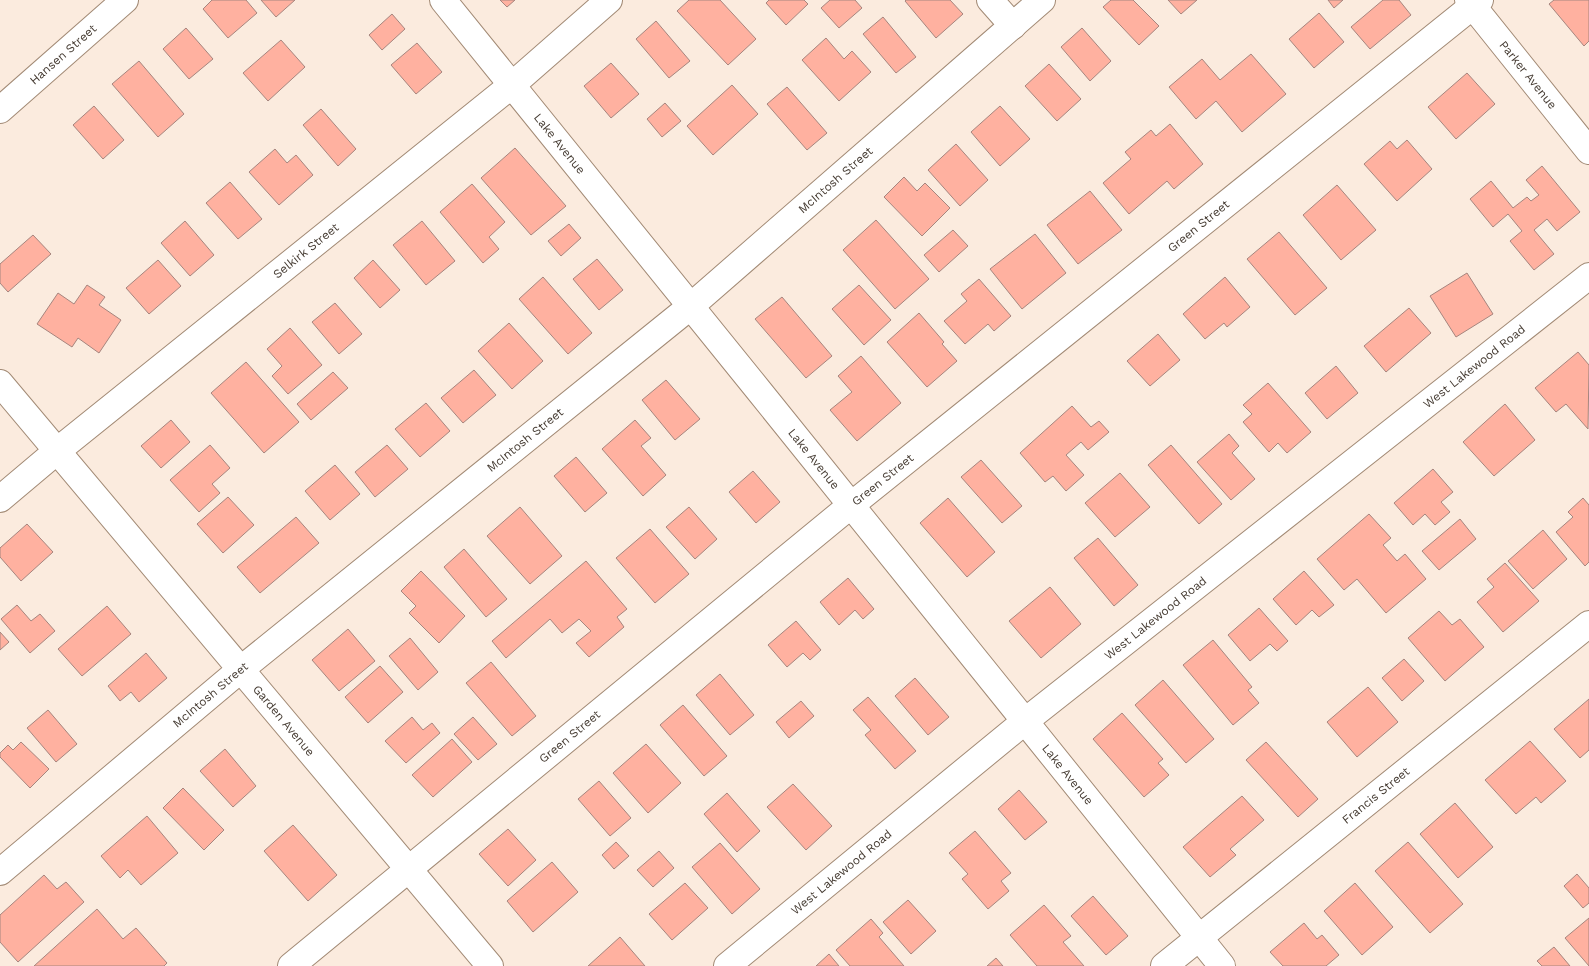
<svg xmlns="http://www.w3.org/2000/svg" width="1589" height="966" viewBox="0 0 1589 966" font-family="'Work Sans',sans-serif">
<rect width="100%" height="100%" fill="#fbebde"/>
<g fill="#ffb1a0" stroke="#a6857e">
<polygon points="212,0 246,0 257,13 228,38 203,9"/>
<polygon points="261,0 295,0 276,17"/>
<polygon points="500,0 515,0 507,7"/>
<polygon points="689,0 720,0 756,39 728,65 677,11"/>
<polygon points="769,0 804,0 808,4 786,25 766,3"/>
<polygon points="830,0 855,0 862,8 839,28 821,8"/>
<polygon points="906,0 950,0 963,14 936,38 905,1"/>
<polygon points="1111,0 1133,0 1159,26 1139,45 1103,7"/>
<polygon points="1168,0 1197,0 1181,14"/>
<polygon points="1328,0 1343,0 1334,8"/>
<polygon points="1383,0 1399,0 1411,15 1370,49 1351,27"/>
<polygon points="1554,0 1589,0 1589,41 1584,46 1549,4"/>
<polygon points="1319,13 1344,42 1314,68 1289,39"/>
<polygon points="392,14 405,29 382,50 369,35"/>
<polygon points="883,17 916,57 896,73 863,34"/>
<polygon points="656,21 690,61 669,78 636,39"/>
<polygon points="186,28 213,59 189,79 163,49"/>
<polygon points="1082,28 1111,61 1090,81 1061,47"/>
<polygon points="826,38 844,59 852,51 871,72 839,101 802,60"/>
<polygon points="281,40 305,67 268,101 243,73"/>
<polygon points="417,43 442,72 416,94 391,65"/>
<polygon points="1251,54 1286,94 1242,132 1216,101 1196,119 1169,87 1202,59 1220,80"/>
<polygon points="139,61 184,114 158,137 112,84"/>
<polygon points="611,63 639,94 611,118 584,86"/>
<polygon points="1049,64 1081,99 1057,121 1025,86"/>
<polygon points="1467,73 1495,104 1456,139 1428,107"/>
<polygon points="732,85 758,114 713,155 687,126"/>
<polygon points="787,87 827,133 807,150 767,104"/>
<polygon points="665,103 681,121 662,137 647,119"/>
<polygon points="94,106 124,140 103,159 73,125"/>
<polygon points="1000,106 1030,139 1000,166 971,132"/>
<polygon points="321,109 356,149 338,166 303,125"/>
<polygon points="1170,124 1203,164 1174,189 1167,181 1129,214 1103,183 1131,159 1125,152 1151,130 1156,136"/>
<polygon points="1407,140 1432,169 1397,201 1364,164 1390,141 1397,149"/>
<polygon points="956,144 988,180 960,206 928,170"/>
<polygon points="515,148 566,206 531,235 481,178"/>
<polygon points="275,149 287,163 296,155 313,175 279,205 249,172"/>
<polygon points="1542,166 1580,212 1557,231 1547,219 1534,230 1554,254 1534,270 1510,241 1522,231 1508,214 1493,227 1470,199 1491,181 1513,208 1527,197 1531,201 1539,195 1526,180"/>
<polygon points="904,177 917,191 925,183 950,208 922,236 884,197"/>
<polygon points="230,182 262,219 238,239 206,203"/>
<polygon points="472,184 505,222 489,237 499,249 483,263 440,212"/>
<polygon points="1337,185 1376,230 1341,260 1303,215"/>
<polygon points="1090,191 1122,230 1078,264 1047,225"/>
<polygon points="876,220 929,279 895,309 843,250"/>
<polygon points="185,221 214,255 190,276 161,243"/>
<polygon points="422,221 455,261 426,285 393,245"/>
<polygon points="569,224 581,238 561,256 548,241"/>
<polygon points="953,230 968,246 939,272 924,255"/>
<polygon points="1279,232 1327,288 1295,315 1247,259"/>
<polygon points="1035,234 1066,273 1022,309 990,269"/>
<polygon points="33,235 51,254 8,292 0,283 0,264"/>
<polygon points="597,259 623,290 599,310 573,279"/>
<polygon points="158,260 181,286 149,314 126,288"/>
<polygon points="373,260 400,290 380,308 354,278"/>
<polygon points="1467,273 1493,314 1456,337 1430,296"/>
<polygon points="543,277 592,333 568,354 519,299"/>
<polygon points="1225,277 1250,307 1227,327 1224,323 1205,339 1183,314"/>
<polygon points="979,279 1011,316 994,331 988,324 965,344 944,321 967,301 961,294"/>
<polygon points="87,285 105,297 99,305 121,320 99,353 78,338 72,347 37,324 58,293 74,304"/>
<polygon points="859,285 891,320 864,345 832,309"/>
<polygon points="782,297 832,356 806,378 755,319"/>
<polygon points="335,303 362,334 339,354 312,322"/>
<polygon points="1409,308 1431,333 1386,372 1364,346"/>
<polygon points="919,313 944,342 942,344 957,361 927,387 887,342"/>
<polygon points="509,323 543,361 512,389 478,351"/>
<polygon points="290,328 322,365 288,394 272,376 282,366 267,349"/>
<polygon points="1158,334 1180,360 1150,386 1127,361"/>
<polygon points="1578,352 1589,365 1588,429 1566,404 1556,412 1535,388"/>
<polygon points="861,356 901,403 857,441 830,410 852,392 838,376"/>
<polygon points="246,362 299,422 264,453 211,393"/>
<polygon points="1336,366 1358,393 1327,419 1305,393"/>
<polygon points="474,370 496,395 463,423 441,398"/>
<polygon points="333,372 348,388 311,420 297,404"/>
<polygon points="666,380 700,419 675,440 642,400"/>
<polygon points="1268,383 1311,432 1287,453 1278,443 1269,452 1243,422 1252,414 1243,405"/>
<polygon points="426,403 450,431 420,457 395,429"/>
<polygon points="1505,404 1535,440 1494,476 1463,442"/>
<polygon points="1072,406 1091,427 1099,421 1109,432 1088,450 1081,442 1066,455 1084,475 1066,491 1053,476 1045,482 1020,453"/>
<polygon points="171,420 190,442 161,468 141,446"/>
<polygon points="635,420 651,438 641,446 666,475 643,496 602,449"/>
<polygon points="1229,434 1239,446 1232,453 1255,479 1231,500 1197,462"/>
<polygon points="210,445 230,468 212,484 220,493 199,512 170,480"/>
<polygon points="387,445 408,469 375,497 355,472"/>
<polygon points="1171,445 1222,504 1199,524 1148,465"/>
<polygon points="576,457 607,493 585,512 554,476"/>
<polygon points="981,460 1022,506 1002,523 961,477"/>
<polygon points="335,465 360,494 330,520 305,491"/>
<polygon points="1433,469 1453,492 1441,502 1450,512 1435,525 1425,514 1413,525 1394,503"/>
<polygon points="753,471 780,502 756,523 729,492"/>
<polygon points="1120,473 1150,507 1115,537 1085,503"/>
<polygon points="228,497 254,525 223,553 197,524"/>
<polygon points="948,498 995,552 967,577 920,523"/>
<polygon points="1583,498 1589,505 1589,562 1585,566 1556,532 1573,517 1568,512"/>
<polygon points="520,507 562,556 530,584 487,536"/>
<polygon points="689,507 717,539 695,559 666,527"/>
<polygon points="1369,514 1391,538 1383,545 1397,561 1405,554 1426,579 1386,613 1357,579 1344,590 1317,559"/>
<polygon points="296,517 319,543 260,593 237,567"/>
<polygon points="1460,519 1476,539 1439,570 1422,551"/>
<polygon points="27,524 53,552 21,581 0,557 0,548"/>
<polygon points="650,529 689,574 655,603 616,558"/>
<polygon points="1543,530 1567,559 1533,589 1508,561"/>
<polygon points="1098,538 1138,585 1114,606 1074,558"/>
<polygon points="464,549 507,599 486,617 444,567"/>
<polygon points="586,561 627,609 617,617 624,627 589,657 576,643 591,631 579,619 562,633 550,619 506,658 492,641"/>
<polygon points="1505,563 1539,601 1503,632 1477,602 1494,587 1487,579"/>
<polygon points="421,571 465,616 439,643 409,613 416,606 401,591"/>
<polygon points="1304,571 1334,605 1319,617 1312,610 1296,625 1273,599"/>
<polygon points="848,578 874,609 863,619 855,610 839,625 820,602"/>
<polygon points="1050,587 1081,624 1041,658 1009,621"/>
<polygon points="17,605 31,621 40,614 55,631 30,653 1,619"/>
<polygon points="107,606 131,634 82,676 58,649"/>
<polygon points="1259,608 1288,641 1277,651 1270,644 1250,661 1228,635"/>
<polygon points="1439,611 1452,625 1460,619 1484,647 1445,681 1408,638"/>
<polygon points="796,621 821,650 810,660 803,653 787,667 768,645"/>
<polygon points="348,629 375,661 339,691 312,660"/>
<polygon points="0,632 9,642 0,650"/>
<polygon points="410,638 438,672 418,690 389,656"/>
<polygon points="1213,640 1252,687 1248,690 1259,703 1233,725 1183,665"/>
<polygon points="146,653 167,678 139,702 131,692 120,701 108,686"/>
<polygon points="1404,659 1424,681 1402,701 1382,678"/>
<polygon points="491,662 536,716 512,736 466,683"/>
<polygon points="380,666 403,692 368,723 345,697"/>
<polygon points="720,674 754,715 730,735 696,695"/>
<polygon points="915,678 949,717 928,735 895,696"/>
<polygon points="1163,680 1214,739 1186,763 1135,705"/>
<polygon points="1368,687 1398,722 1357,757 1327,722"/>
<polygon points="868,697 916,751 895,769 865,735 871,730 853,710"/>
<polygon points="1589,699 1589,750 1580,758 1554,729"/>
<polygon points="801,701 814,716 789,738 776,722"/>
<polygon points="683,705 727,756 704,776 660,725"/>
<polygon points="48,710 77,744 56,762 27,728"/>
<polygon points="1122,713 1163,759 1158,763 1169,775 1144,797 1093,739"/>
<polygon points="412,717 423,730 432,723 440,733 406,763 385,741"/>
<polygon points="473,717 497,744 478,760 454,734"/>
<polygon points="452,739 472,762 433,797 412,775"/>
<polygon points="1530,741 1566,781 1541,803 1536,797 1516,814 1485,780"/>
<polygon points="21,742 49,769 30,788 0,757 0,753 8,745 13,750"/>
<polygon points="1266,742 1318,799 1298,817 1246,760"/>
<polygon points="646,744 681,783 648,813 613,773"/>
<polygon points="225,749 256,786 233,807 200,771"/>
<polygon points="599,781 631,818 610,836 578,799"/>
<polygon points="793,784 832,826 806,850 767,807"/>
<polygon points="183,788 224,830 204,850 163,808"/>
<polygon points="1019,790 1047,822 1025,840 998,809"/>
<polygon points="727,793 760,831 737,852 704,814"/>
<polygon points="1242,796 1264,820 1230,849 1236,855 1210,877 1183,847"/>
<polygon points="1455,803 1493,847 1458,878 1420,834"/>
<polygon points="147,816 178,853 141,885 128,870 120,878 101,856"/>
<polygon points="293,825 337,875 308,901 264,851"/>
<polygon points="508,829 536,860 508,886 479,854"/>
<polygon points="975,831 1011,873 1001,881 1009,891 988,909 962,879 968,874 949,853"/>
<polygon points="616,842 629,856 614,869 602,855"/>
<polygon points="1408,842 1463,904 1430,933 1375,871"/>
<polygon points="720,843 760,889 732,914 692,867"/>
<polygon points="659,851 674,868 653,887 637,870"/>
<polygon points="552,862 578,892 533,932 507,901"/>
<polygon points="1577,874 1589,888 1589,903 1583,908 1564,886"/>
<polygon points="44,875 57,889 66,882 84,902 18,962 0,942 0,915"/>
<polygon points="685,883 708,908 672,940 649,914"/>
<polygon points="1355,883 1393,927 1362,955 1324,911"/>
<polygon points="1093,896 1128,936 1106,955 1071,916"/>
<polygon points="908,900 936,931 911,954 883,922"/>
<polygon points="1044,905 1071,936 1063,942 1084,966 1037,966 1010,935"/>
<polygon points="97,909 123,939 136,928 167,963 164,966 34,966"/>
<polygon points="1589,918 1589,966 1565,938"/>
<polygon points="871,919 883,933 879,937 904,966 850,966 836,950"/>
<polygon points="1304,923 1317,939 1322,935 1339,955 1326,966 1283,966 1270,952"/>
<polygon points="620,937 645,966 588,966"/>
<polygon points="1554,947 1570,966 1542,966 1537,961"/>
<polygon points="829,954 839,966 816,966"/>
<polygon points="996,958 1003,966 987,966"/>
</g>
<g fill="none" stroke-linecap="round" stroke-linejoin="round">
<defs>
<g id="minor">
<path id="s1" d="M 443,0 C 704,321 962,644 1222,966"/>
<polyline points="990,0 1013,26"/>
<path id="s2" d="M 1468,0 L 1589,151"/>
<path id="s3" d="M 0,110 L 125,0"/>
<path id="s4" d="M 0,383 L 490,966"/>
<path id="s5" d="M 0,499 L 57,451 L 512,85 L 609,0"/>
<path id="s6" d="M 0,872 L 240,670 L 691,306 L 1042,0"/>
<path id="s7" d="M 291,966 L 850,506 L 1480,0"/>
<path id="s8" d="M 727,966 L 1024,722 L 1589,276"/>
<path id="s9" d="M 1164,966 L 1589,624"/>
</g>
</defs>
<use href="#minor" stroke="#a28a75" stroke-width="28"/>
<use href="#minor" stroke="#fff" stroke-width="26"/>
</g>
<g text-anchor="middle" stroke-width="4" stroke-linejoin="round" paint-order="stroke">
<g font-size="12" fill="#453b32" stroke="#fbebde">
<text dy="4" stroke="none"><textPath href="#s3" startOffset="84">Hansen Street</textPath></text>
<text dy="4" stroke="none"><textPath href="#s2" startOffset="96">Parker Avenue</textPath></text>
<text dy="4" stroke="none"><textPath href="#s1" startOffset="185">Lake Avenue</textPath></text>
<text dy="4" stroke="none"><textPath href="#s6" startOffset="1085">McIntosh Street</textPath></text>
<text dy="4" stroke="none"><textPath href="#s7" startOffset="1171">Green Street</textPath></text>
<text dy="4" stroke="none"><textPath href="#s5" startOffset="394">Selkirk Street</textPath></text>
<text dy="4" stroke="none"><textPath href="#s8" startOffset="958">West Lakewood Road</textPath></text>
<text dy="4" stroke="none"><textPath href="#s6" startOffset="680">McIntosh Street</textPath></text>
<text dy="4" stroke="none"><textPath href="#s1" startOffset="590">Lake Avenue</textPath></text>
<text dy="4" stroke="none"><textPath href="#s7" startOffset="766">Green Street</textPath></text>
<text dy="4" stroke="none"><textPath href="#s8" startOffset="552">West Lakewood Road</textPath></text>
<text dy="4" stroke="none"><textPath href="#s6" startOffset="275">McIntosh Street</textPath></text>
<text dy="4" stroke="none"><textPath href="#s4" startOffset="441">Garden Avenue</textPath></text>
<text dy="4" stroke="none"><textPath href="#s7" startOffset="361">Green Street</textPath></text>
<text dy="4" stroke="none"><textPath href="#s1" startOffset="995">Lake Avenue</textPath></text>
<text dy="4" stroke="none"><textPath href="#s9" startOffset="272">Francis Street</textPath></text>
<text dy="4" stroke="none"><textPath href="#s8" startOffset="148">West Lakewood Road</textPath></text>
</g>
</g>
</svg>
